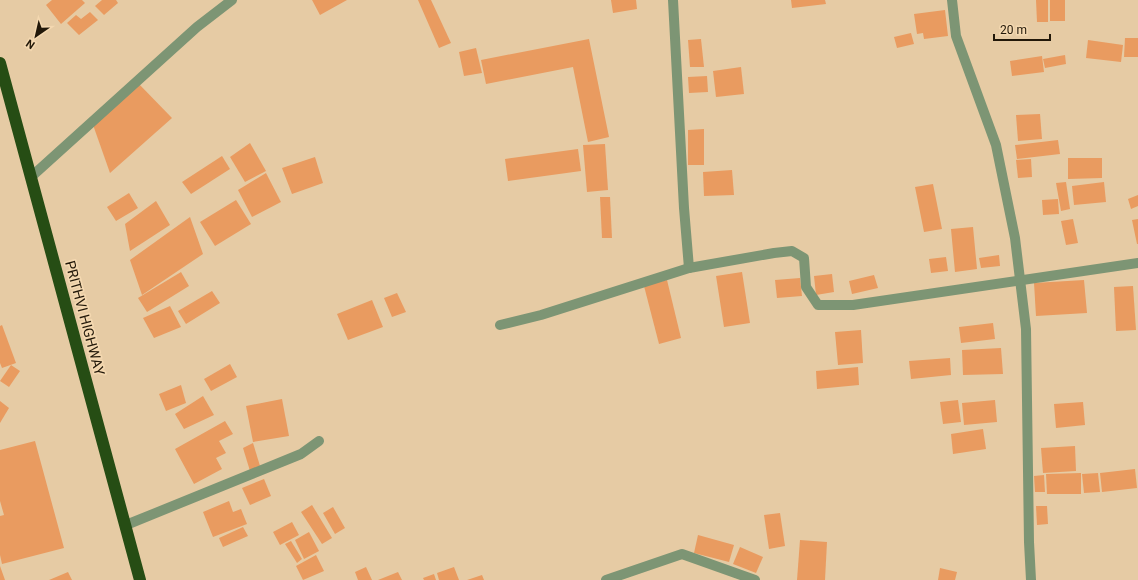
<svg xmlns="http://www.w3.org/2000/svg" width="1138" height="580" viewBox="0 0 1138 580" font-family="Roboto,sans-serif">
<rect width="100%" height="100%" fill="#e6cba4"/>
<g fill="#e99b60">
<polygon points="52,0 82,0 85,3 61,24 46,5"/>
<polygon points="102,0 116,0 118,3 104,15 95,6"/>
<polygon points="312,0 347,0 320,15"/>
<polygon points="418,0 431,0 451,43 439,48"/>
<polygon points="611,0 636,0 637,9 613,13"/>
<polygon points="791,0 825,0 826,4 792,8"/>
<polygon points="1036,0 1048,0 1048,22 1037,22"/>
<rect x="1050" y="0" width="15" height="21"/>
<polygon points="945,10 948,36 924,39 923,33 917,34 914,14"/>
<polygon points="90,12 98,20 79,35 67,23 76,15 81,19"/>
<polygon points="911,33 914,44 897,48 894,37"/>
<polygon points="1125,38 1138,38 1138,57 1124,57"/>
<polygon points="589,39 609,137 588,142 573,67 486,84 481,60"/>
<polygon points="701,39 704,67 690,67 688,40"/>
<polygon points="1088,40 1123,45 1121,62 1086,58"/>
<polygon points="476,48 482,73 464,76 459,52"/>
<polygon points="1065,55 1066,64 1045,68 1043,59"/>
<polygon points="1042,56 1044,72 1012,76 1010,61"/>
<polygon points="741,67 744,94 716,97 713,71"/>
<polygon points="707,76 708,92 689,93 688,77"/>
<polygon points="137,82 172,118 110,173 92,122"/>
<polygon points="1040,114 1042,139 1018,141 1016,115"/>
<polygon points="704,129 704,165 688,165 688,130"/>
<polygon points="1058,140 1060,154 1017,159 1015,145"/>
<polygon points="250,143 266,171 245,182 230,157"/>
<polygon points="605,144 608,190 587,192 583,145"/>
<polygon points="578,149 581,171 508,181 505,159"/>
<polygon points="222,156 230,169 191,194 182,182"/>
<polygon points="315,157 323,183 292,194 282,168"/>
<polygon points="1068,158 1102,158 1102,178 1068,179"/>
<polygon points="1031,159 1032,177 1018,178 1016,160"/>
<polygon points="732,170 734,195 704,196 703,172"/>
<polygon points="266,173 281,202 252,217 238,190"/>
<polygon points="1066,182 1070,209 1061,211 1056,183"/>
<polygon points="1104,182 1106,202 1074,205 1072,186"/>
<polygon points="933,184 942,229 924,232 915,187"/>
<polygon points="129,193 138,208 116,221 107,207"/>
<polygon points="1138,195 1138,206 1131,209 1128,199"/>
<polygon points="600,197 610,197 612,238 602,238"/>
<polygon points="1058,199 1059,214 1043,215 1042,200"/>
<polygon points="236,200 251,224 215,246 200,222"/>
<polygon points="156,201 170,225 130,251 125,224"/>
<polygon points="190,217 203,254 142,295 130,260"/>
<polygon points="1073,219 1078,243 1066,245 1061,221"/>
<polygon points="1138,219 1138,244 1137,244 1132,220"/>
<polygon points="973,227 977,269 955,272 951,229"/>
<polygon points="999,255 1000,266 981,268 979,258"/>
<polygon points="946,257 948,271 931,273 929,259"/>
<polygon points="181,272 189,286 147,312 138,298"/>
<polygon points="742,272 750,323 724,327 716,276"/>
<polygon points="832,274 834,292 816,295 814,276"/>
<polygon points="874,275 878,288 852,294 849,281"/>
<polygon points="800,278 802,296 777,298 775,280"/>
<polygon points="667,280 681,338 659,344 644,286"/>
<polygon points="1084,280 1087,313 1036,316 1034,283"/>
<polygon points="1133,286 1136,330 1116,331 1114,287"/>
<polygon points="212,291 220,303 186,324 178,311"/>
<polygon points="397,293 406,312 392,317 384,298"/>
<polygon points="372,300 383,327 348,340 337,314"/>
<polygon points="170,306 181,327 154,338 143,318"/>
<polygon points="993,323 995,339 961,343 959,327"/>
<polygon points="2,325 16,363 2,368 0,363 0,326"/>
<polygon points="861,330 863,363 838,365 835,332"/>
<polygon points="1001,348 1003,374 963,375 962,350"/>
<polygon points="950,358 951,375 911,379 909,361"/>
<polygon points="230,364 237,377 211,391 204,379"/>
<polygon points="11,365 20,371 9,387 0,381"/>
<polygon points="858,367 859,385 817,389 816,371"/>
<polygon points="181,385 186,403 166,411 159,394"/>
<polygon points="203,396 214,415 184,429 175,414"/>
<polygon points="282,399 289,436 253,442 246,406"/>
<polygon points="958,400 961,422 943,424 940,402"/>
<polygon points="995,400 997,422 964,425 962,403"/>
<polygon points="0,401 9,408 0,423"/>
<polygon points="1083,402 1085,425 1056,428 1054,404"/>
<polygon points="225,421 233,434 219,441 226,453 216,458 222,469 194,484 175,449"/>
<polygon points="983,429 986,449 953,454 951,434"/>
<polygon points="35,441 64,548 2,564 0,555 0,516 4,515 0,501 0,450"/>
<polygon points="253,443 260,466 250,471 243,448"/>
<polygon points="1075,446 1076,471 1043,473 1041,448"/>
<polygon points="1135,469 1137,488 1102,492 1100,473"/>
<polygon points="1081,473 1081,494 1047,494 1046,474"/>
<polygon points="1098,473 1100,492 1084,493 1082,474"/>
<polygon points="1044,475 1045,492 1035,492 1034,476"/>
<polygon points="264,479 271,496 250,505 242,488"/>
<polygon points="229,501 233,512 241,509 247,524 213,537 203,512"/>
<polygon points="312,505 332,538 322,544 301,512"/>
<polygon points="1036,506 1047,506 1048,524 1037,525"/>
<polygon points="333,507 345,528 335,534 323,513"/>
<polygon points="780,513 785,546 769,549 764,515"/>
<polygon points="292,522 299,535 280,545 273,532"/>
<polygon points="243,527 248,536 223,547 219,538"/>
<polygon points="309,532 319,551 304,559 295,540"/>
<polygon points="698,535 734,545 729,562 694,553"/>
<polygon points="800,540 827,542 825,580 797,580"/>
<polygon points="291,541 302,559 297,563 285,544"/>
<polygon points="740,547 763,557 756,573 733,564"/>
<polygon points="316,555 324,571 303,580 296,566"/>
<polygon points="0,566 5,580 0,580"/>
<polygon points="366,567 372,580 358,580 355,572"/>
<polygon points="454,567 459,580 439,580 437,573"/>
<polygon points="940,568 957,572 955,580 938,580"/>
<polygon points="68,572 72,580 49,580"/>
<polygon points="398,572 402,580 378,580"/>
<polygon points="434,574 436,580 424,580 423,578"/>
<polygon points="482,575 484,580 467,580"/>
</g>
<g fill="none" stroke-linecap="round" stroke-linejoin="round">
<g stroke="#7d9574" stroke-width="10">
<polyline points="673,0 684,208 689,268"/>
<polyline points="952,0 956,36 996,145 1015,238 1026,329 1029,542 1031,580"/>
<polyline points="31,177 197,27 232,0"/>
<polyline points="500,325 541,315 689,268 774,253 792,251 804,258 806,287 818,305 853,305 1138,263"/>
<polyline points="126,525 301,454 319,441"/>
<polyline points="606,580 682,554 755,580"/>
</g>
<polyline stroke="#264d14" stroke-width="12" points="0,63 140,580"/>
</g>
<g text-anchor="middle" stroke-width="3.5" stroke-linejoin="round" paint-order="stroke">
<g font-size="14" fill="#221809" stroke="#f4d8b0">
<text transform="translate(85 318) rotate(75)" y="5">PRITHVI HIGHWAY</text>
</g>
</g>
<g transform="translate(36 36) rotate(214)" stroke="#f4d8b0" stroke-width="3" paint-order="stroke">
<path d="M0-3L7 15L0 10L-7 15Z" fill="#221809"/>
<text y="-6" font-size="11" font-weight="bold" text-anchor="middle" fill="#221809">N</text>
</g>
<path d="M994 34v6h56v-6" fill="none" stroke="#221809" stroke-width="2"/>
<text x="1000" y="34" font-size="12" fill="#221809" stroke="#f4d8b0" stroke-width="3" paint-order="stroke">20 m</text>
</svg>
